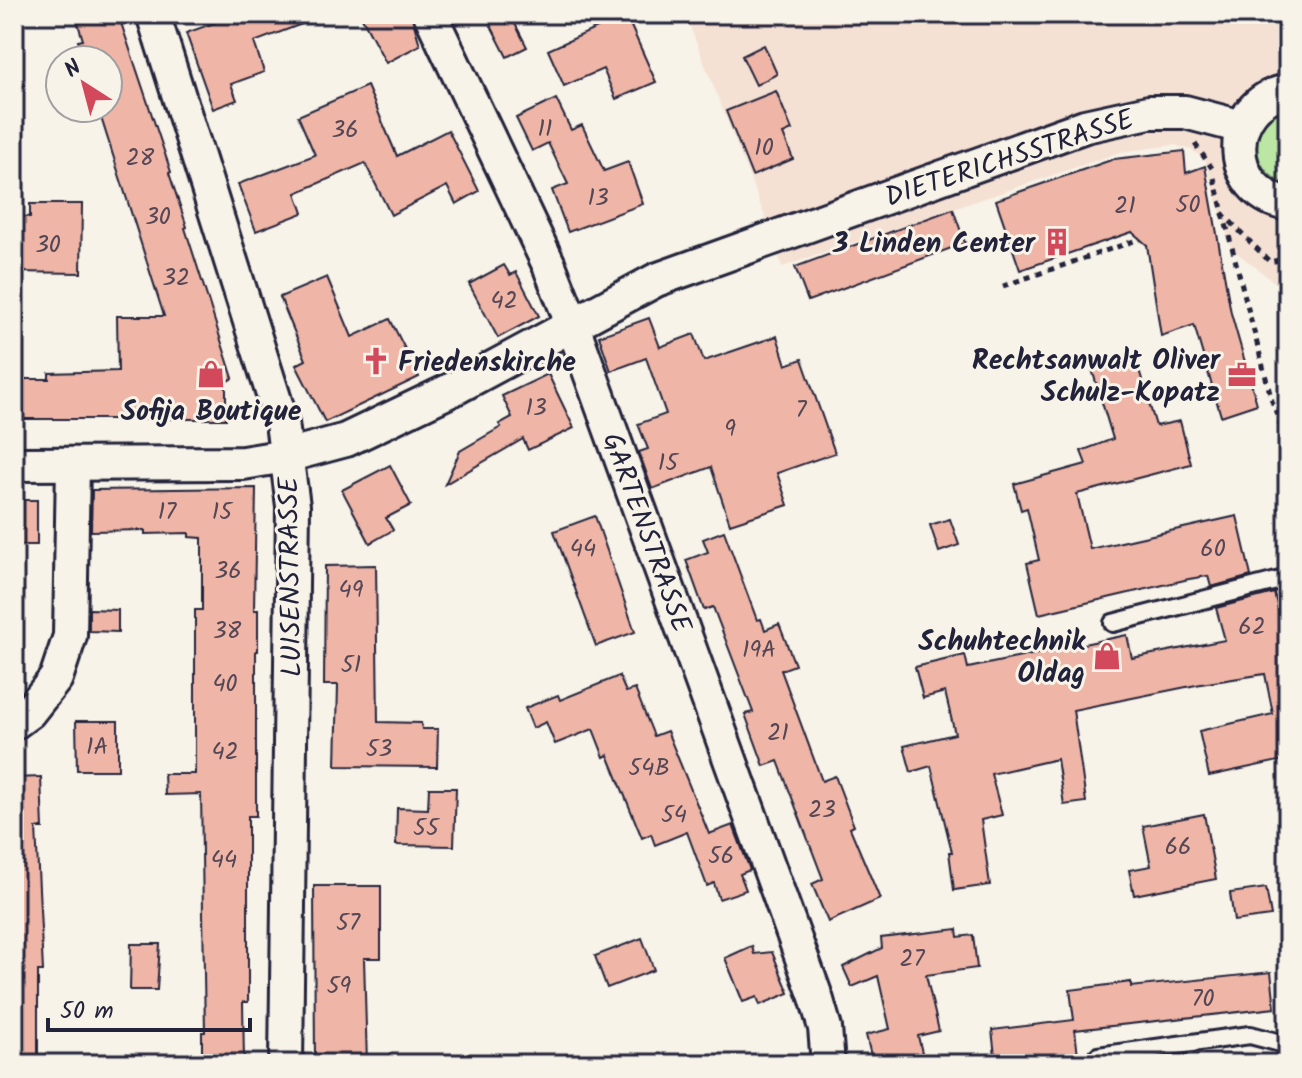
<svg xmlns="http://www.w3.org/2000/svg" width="1302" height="1078" viewBox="0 0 1302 1078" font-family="Kalam,sans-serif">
<rect width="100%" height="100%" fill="#f7f3e8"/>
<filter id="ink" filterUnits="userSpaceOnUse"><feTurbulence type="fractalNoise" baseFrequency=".0125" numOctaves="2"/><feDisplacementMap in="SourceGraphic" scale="16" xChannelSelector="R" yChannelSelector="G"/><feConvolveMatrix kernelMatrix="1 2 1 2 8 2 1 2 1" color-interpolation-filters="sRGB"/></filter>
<g filter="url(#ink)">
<polygon fill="#f5e1d4" points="685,14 1288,14 1288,293 1231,248 1205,159 1191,150 1174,145 1121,152 782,267 771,232"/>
<path fill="#bce6a3" stroke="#6f846f" stroke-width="2" d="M 1288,107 L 1288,185 C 1247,173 1243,115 1288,107 Z"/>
<g fill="#efb6a7" stroke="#22223b" stroke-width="2">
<polygon points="75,14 118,14 171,172 169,173 187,227 185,228 233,378 226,382 226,419 14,419 14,379 49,379 49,373 118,371 117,316 164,316 98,108 108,108 108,60 84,60 78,41 83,40"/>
<polygon points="239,14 323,14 323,16 254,42 264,72 231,84 237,100 213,109 186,33"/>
<polygon points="360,14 411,14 420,45 386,63"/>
<polygon points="485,14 510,14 527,47 507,57"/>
<polygon points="626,15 656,82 616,99 603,69 564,86 548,50"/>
<polygon points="764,45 777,74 756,85 742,56"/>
<polygon points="367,86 397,156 448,130 479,191 456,204 447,186 391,215 365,163 296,193 303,213 256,231 238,184 315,155 298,116"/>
<polygon points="776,91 792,130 783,134 793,159 752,176 726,111"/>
<polygon points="556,99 571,130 582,125 604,171 628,162 643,204 568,232 552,190 568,184 548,143 532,151 516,118"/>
<polygon points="1184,151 1186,173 1205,166 1231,313 1257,404 1221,416 1194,325 1161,336 1147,245 1132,232 1020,270 996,200 1114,159"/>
<polygon points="30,204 82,204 81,273 14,272 14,216 30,217"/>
<polygon points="953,209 965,243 808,301 795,267"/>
<polygon points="504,265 510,275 516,272 539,316 498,338 469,284"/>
<polygon points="327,277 352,337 390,319 419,377 325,422 296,365 306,360 280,297"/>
<polygon points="649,318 660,347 694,334 704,361 777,336 786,365 802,359 835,453 777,473 788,505 730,524 711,467 652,489 639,452 648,449 638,424 666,414 646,358 611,371 599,336"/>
<polygon points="1134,353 1156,426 1180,421 1191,464 1077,494 1090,549 1237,516 1251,576 1211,587 1208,576 1189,579 1039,614 1027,563 1039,560 1027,508 1021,510 1014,484 1086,464 1081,451 1113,439 1091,366"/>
<polygon points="548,374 574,428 528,450 523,439 445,484 460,451 501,427 499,424 512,417 502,396"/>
<polygon points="390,465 411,505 386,518 393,530 370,543 342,490"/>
<polygon points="256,488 254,610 258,610 258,651 256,651 256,816 248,816 248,1002 243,1002 244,1062 202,1062 202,1032 205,1032 201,794 165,795 164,774 195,774 195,610 202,610 202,538 189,537 189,533 145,534 145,530 91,531 92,490"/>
<rect x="14" y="500" width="23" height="45"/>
<polygon points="595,516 635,632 596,646 554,531"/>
<polygon points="950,519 959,545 939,552 930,525"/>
<polygon points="724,531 757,620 761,619 765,630 779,624 795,665 781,670 822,781 835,776 854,826 850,828 880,899 828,922 812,884 823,879 778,761 764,766 745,714 753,712 713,607 704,610 686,560 708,552 703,539"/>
<polygon points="376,565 378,722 421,723 422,729 438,729 437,767 336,766 338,685 324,685 325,566"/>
<polygon points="1274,593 1288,646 1288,759 1209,776 1199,731 1273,714 1265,674 1201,684 1073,710 1086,802 1064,805 1057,759 991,774 1002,815 981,820 990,885 954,890 949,852 952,852 931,766 911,772 904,746 955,734 945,692 923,698 915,667 965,655 968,668 1127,635 1132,658 1225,640 1216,608"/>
<polygon points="89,609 118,610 118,632 89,631"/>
<polygon points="619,676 626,692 635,689 654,736 667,731 709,834 733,825 750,870 740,874 746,890 719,899 714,883 707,886 687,832 655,845 651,834 642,838 608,755 604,757 593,729 555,744 546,722 533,728 525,708 558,695 560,700"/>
<polygon points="76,721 118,721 118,770 77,770"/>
<polygon points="41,777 43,828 36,828 43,971 38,971 38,1064 14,1064 14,778"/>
<polygon points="429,788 456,788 454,846 396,845 397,808 428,809"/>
<polygon points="1204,814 1216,879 1134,895 1129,870 1151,866 1143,826"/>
<polygon points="314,886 381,886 381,958 364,958 367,1064 315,1064"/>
<polygon points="1266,888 1271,916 1234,921 1230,893"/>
<polygon points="957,929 958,937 973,935 977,968 926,975 939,1031 918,1036 924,1061 912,1064 873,1064 866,1035 890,1029 878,976 852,987 843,967 882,948 881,938"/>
<polygon points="642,938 654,970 607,988 595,956"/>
<polygon points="131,944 160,944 157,990 130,990"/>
<polygon points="752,946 754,954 772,952 789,993 760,1005 757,997 743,1002 725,958"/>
<polygon points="1271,972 1275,1008 1075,1030 1079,1064 996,1064 992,1030 1074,1020 1070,990 1131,982 1131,987"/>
</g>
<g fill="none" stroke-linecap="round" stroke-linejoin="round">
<defs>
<g id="lane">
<polyline points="1113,623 1288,578"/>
<polyline points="1098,1056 1250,1035 1288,1045"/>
</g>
<g id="street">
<polyline points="153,14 282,423 293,506 286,1064"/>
<polyline points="430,14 549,265 573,326 816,997 825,1028 828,1064"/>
<path d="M 1288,91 C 1223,102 1223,193 1288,204"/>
<polyline points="14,464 243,463 286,456 346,440 459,386 656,280 1085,126 1149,112 1185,112 1242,127"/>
<polyline points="14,723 29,712 56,678 70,636 73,464"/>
</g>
</defs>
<use href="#lane" stroke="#22223b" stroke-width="22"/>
<use href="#street" stroke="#22223b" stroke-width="38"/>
<g stroke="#22223b" stroke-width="5" stroke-dasharray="6 6" stroke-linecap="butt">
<polyline points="1195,144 1212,168"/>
<polyline points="1214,178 1272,401 1288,446"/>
<polyline points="1222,213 1270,262 1288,258"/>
<polyline points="1003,286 1140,239"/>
</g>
<use href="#lane" stroke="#f7f3e8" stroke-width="16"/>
<use href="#street" stroke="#f7f3e8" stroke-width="32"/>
</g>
</g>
<defs>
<symbol id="building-bare" viewBox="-9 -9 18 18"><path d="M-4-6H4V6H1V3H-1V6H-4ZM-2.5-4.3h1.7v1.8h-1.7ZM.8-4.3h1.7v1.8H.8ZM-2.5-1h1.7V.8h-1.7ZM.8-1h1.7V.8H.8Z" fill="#d1495b" stroke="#f7f3e8" stroke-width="2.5" paint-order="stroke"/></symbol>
<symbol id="church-bare" viewBox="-9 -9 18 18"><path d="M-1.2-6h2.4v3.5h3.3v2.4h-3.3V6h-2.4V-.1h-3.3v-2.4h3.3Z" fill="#d1495b" stroke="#f7f3e8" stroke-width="2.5" paint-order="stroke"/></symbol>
<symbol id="shop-bare" viewBox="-9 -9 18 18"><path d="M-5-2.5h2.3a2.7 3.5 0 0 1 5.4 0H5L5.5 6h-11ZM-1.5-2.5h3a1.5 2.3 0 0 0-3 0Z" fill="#d1495b" stroke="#f7f3e8" stroke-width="2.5" paint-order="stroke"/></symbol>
<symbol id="office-bare" viewBox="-9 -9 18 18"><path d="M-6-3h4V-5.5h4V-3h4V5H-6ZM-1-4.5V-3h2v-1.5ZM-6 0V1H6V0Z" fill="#d1495b" stroke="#f7f3e8" stroke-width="2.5" paint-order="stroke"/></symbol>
</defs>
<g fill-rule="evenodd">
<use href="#building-bare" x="1037" y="222" width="40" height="40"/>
<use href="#church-bare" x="356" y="341" width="40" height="40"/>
<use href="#shop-bare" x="191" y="354" width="40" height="40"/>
<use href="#office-bare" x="1222" y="355" width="40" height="40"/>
<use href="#shop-bare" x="1087" y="636" width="40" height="40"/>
</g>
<g text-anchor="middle" stroke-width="6" stroke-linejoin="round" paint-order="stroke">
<g font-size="24" fill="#554756">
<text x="545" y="136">11</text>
<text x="345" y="137">36</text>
<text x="764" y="155">10</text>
<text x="140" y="165">28</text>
<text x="598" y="205">13</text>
<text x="1188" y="212">50</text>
<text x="1125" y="213">21</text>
<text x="158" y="224">30</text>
<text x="48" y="252">30</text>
<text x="176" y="285">32</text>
<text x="504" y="308">42</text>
<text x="536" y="415">13</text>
<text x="801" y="417">7</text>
<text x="730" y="436">9</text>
<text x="668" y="470">15</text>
<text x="167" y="519">17</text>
<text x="222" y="519">15</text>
<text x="583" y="556">44</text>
<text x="1213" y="556">60</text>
<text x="228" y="578">36</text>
<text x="351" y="597">49</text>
<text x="1252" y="634">62</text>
<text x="227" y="638">38</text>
<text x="759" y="657">19A</text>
<text x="351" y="672">51</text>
<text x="225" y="691">40</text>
<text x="778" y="740">21</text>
<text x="97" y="754">1A</text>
<text x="379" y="756">53</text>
<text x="225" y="759">42</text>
<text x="649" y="775">54B</text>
<text x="822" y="817">23</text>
<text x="674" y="822">54</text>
<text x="426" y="835">55</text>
<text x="1178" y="854">66</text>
<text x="721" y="863">56</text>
<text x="224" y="867">44</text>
<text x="348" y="930">57</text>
<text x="912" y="966">27</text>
<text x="339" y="993">59</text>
<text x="1203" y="1006">70</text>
</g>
<g font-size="28" fill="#22223b" stroke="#f7f3e8">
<text transform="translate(1009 157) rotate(-18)" y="10">DIETERICHSSTRASSE</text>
<text transform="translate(648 532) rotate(70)" y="10">GARTENSTRASSE</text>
<text transform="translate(289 577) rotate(-91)" y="10">LUISENSTRASSE</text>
</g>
<g font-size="28" font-weight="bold" fill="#22223b" stroke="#f7f3e8" text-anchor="end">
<text x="1035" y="252">3 Linden Center</text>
<text x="1220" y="369">Rechtsanwalt Oliver<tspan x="1220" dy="32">Schulz-Kopatz</tspan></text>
<text x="398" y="371" text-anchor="start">Friedenskirche</text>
<text x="211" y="420" text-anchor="middle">Sofija Boutique</text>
<text x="1085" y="650">Schuhtechnik<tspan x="1085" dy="32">Oldag</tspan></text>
</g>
</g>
<rect width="1302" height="1078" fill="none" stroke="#f7f3e8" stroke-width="48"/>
<rect x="24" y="24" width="1254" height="1030" fill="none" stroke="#22223b" stroke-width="3" filter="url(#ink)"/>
<g transform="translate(84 84) rotate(324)"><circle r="38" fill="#f7f3e8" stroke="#a29fa3" stroke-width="2"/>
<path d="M0-6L14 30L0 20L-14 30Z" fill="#d1495b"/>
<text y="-12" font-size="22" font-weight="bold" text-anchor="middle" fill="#22223b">N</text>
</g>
<path d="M48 1018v12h202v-12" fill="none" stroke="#22223b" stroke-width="4"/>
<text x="60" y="1018" font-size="24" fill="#22223b" stroke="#f7f3e8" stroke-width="6" paint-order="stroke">50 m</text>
</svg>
